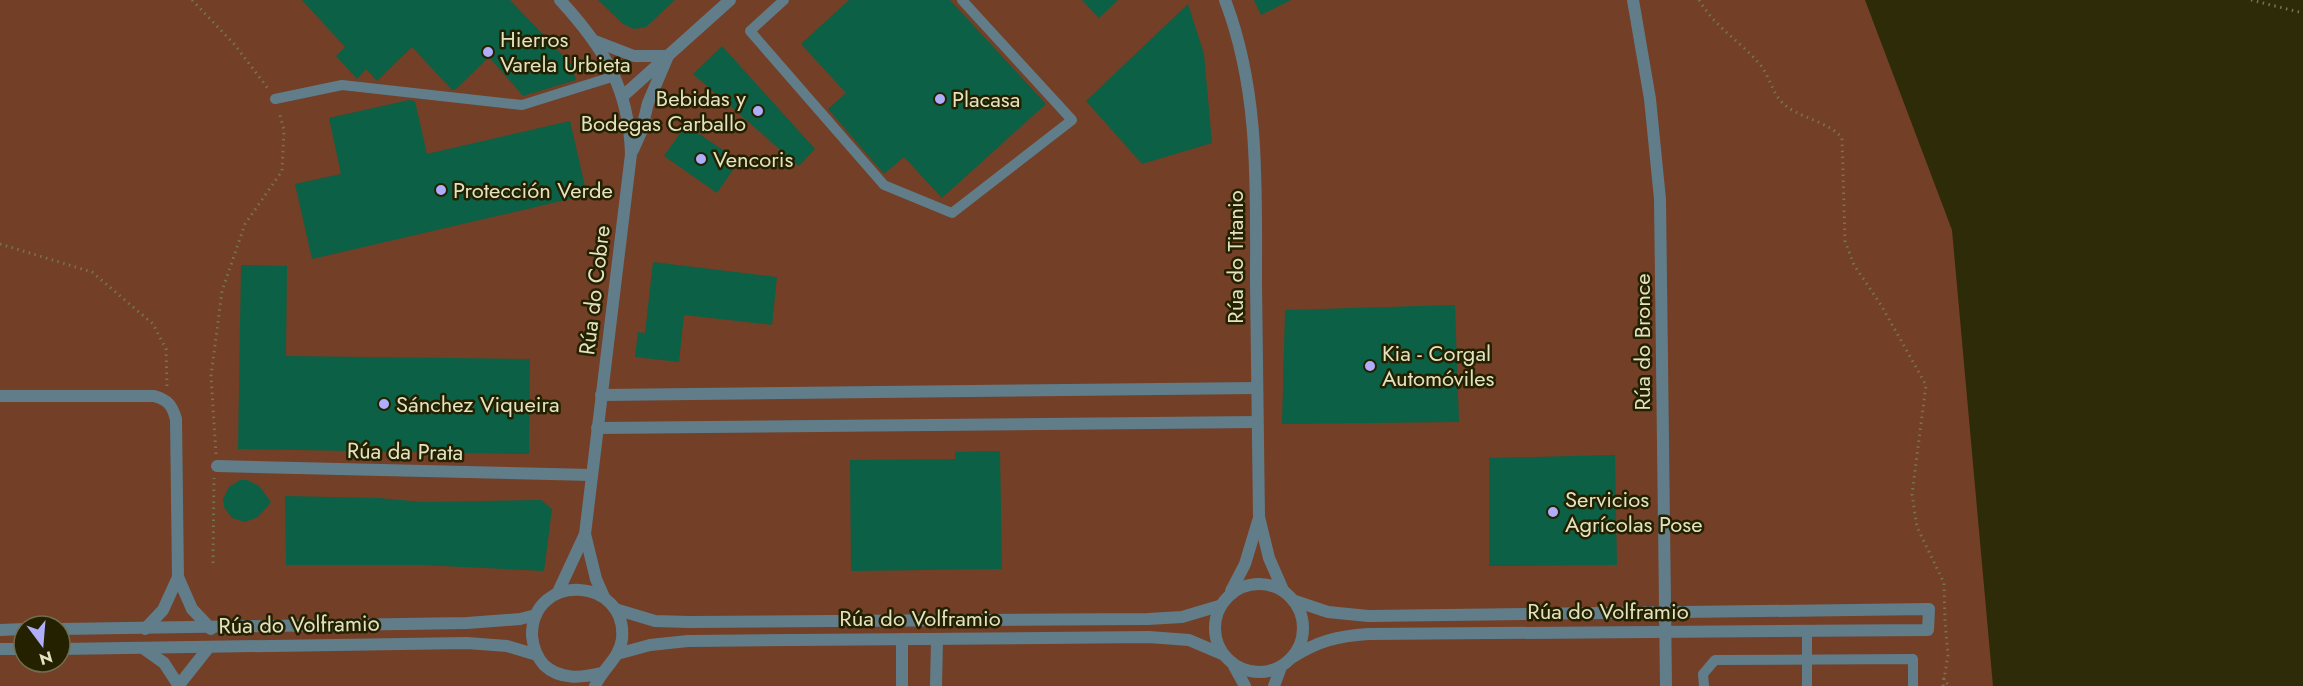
<svg xmlns="http://www.w3.org/2000/svg" width="2303" height="686" viewBox="0 0 2303 686" font-family="Jost,sans-serif">
<rect width="100%" height="100%" fill="#2d2b08"/>
<path fill="#733f26" fill-rule="evenodd" d="M 0,0 L 1865,0 L 1952,230 L 1993,686 L 0,686 ZM 24,626 L 60,626 L 60,662 L 24,662 Z"/>
<g fill="#0c6045">
<polygon points="302,0 510,0 571,64 576,80 523,96 489,57 455,90 452,90 412,47 377,81 366,69 357,79 336,56 345,47"/>
<polygon points="598,0 675,0 646,27 634,29 623,24"/>
<polygon points="849,0 950,0 1046,104 942,198 904,157 884,174 828,109 846,93 801,44"/>
<polygon points="1082,0 1118,0 1099,18"/>
<polygon points="1254,0 1291,0 1261,15"/>
<polygon points="1188,4 1204,54 1212,143 1142,164 1086,101"/>
<polygon points="722,46 815,149 799,166 693,74"/>
<polygon points="409,100 415,101 427,154 570,121 587,195 312,259 295,184 341,174 329,118"/>
<polygon points="686,125 739,161 717,193 664,156"/>
<polygon points="653,262 777,277 772,325 684,315 679,362 635,357 638,332 645,333"/>
<polygon points="241,265 287,266 286,356 530,359 529,454 238,449"/>
<polygon points="1455,305 1459,422 1282,424 1285,310"/>
<polygon points="1000,451 1002,569 851,571 850,460 955,459 955,452"/>
<polygon points="1615,455 1617,565 1489,566 1489,458"/>
<polygon points="240,480 247,480 259,486 271,502 258,517 245,522 232,518 224,507 223,499 229,487"/>
<polygon points="285,496 379,498 422,502 541,500 552,509 544,571 421,565 286,565"/>
</g>
<g fill="none" stroke-linecap="round" stroke-linejoin="round">
<g stroke="#767452" stroke-width="3" stroke-dasharray="1.5 4.5" stroke-linecap="butt">
<polyline points="192,0 235,45 269,90"/>
<path d="M 1699,0 C 1716,29 1742,42 1762,67 C 1771,80 1773,96 1786,106 C 1803,119 1829,122 1842,138 L 1845,241 L 1854,265 L 1881,305 L 1926,385 L 1912,494 L 1917,527 L 1944,583 L 1945,622"/>
<polyline points="2251,0 2303,13"/>
<polyline points="0,244 92,272 153,324 166,349 167,386"/>
<polyline points="216,454 211,376 222,291 245,224 282,171 284,130 279,112"/>
<polyline points="213,563 214,478"/>
<polyline points="1943,678 1949,686"/>
<polyline points="1943,686 1948,655 1945,622"/>
</g>
<g stroke="#617d89" stroke-width="10">
<polyline points="784,0 750,31 884,185 952,213 1072,120 962,0"/>
<polyline points="275,99 342,85 522,105 615,76"/>
<polyline points="1807,631 1807,686"/>
<polyline points="1704,686 1703,674 1715,660 1913,659 1913,686"/>
</g>
<g stroke="#617d89" stroke-width="12">
<path d="M 1225,0 C 1260,91 1256,188 1256,284 C 1257,361 1258,439 1259,517 L 1269,558 L 1283,590"/>
<polyline points="1633,0 1650,99 1660,199 1666,686"/>
<polyline points="595,41 634,56 668,56 648,103 641,132 633,150"/>
<polyline points="623,96 730,0"/>
<polyline points="601,395 1257,388"/>
<path d="M 0,396 L 154,396 C 168,400 172,405 176,419 L 178,577 L 192,609 L 211,629"/>
<polyline points="597,428 1257,422"/>
<polyline points="217,466 592,475"/>
<polyline points="585,534 596,579 604,597"/>
<circle cx="1259" cy="628" r="44"/>
<polyline points="1231,591 1245,564 1258,521"/>
<path d="M 558,592 L 585,534 L 631,154 C 629,88 604,48 560,0"/>
<polyline points="615,609 655,621 689,622 1148,619 1182,617 1219,606"/>
<polyline points="60,629 467,623 520,619 536,615"/>
<polyline points="145,629 163,610 178,577"/>
<polyline points="0,630 24,629"/>
<polyline points="143,648 164,663 179,686"/>
<polyline points="0,649 24,649"/>
<polyline points="60,649 467,643 507,646 537,655"/>
<polyline points="617,654 650,645 688,641 1149,637 1189,640 1222,654"/>
<path d="M 1293,657 C 1318,641 1338,636 1368,634 L 1928,630 L 1929,609 L 1368,616 L 1328,612 L 1295,601"/>
<polyline points="1234,666 1245,686"/>
<polyline points="179,685 209,647"/>
<path d="M 595,686 C 602,669 620,658 622,639 C 628,577 531,571 532,636 C 533,646 537,657 544,665 C 560,680 581,678 601,673"/>
<polyline points="902,686 902,639"/>
<polyline points="936,686 937,639"/>
<polyline points="1274,686 1281,667"/>
</g>
</g>
<g fill="#b0adfa" stroke="#232100" stroke-width="2">
<circle cx="488" cy="52" r="6"/>
<circle cx="940" cy="99" r="6"/>
<circle cx="758" cy="111" r="6"/>
<circle cx="701" cy="159" r="6"/>
<circle cx="441" cy="190" r="6"/>
<circle cx="1370" cy="366" r="6"/>
<circle cx="384" cy="404" r="6"/>
<circle cx="1553" cy="512" r="6"/>
</g>
<g text-anchor="middle" stroke-width="5" stroke-linejoin="round" paint-order="stroke">
<g font-size="22" fill="#e3e2c1" stroke="#232100" text-anchor="start">
<text x="500" y="47">Hierros<tspan x="500" dy="25">Varela Urbieta</tspan></text>
<text x="746" y="106" text-anchor="end">Bebidas y<tspan x="746" dy="25">Bodegas Carballo</tspan></text>
<text x="952" y="107">Placasa</text>
<text x="713" y="167">Vencoris</text>
<text x="453" y="198">Protección Verde</text>
<text x="1382" y="361">Kia - Corgal<tspan x="1382" dy="25">Automóviles</tspan></text>
<text x="396" y="412">Sánchez Viqueira</text>
<text x="1565" y="507">Servicios<tspan x="1565" dy="25">Agrícolas Pose</tspan></text>
</g>
<g font-size="22" fill="#e3e2c1" stroke="#232100">
<text transform="translate(1235 257) rotate(-90)" y="8">Rúa do Titanio</text>
<text transform="translate(594 290) rotate(-83)" y="8">Rúa do Cobre</text>
<text transform="translate(1642 342) rotate(-90)" y="8">Rúa do Bronce</text>
<text transform="translate(405 451) rotate(1)" y="8">Rúa da Prata</text>
<text x="1608" y="619">Rúa do Volframio</text>
<text x="920" y="626">Rúa do Volframio</text>
<text transform="translate(299 624) rotate(-1)" y="8">Rúa do Volframio</text>
</g>
</g>
<g transform="translate(42 644) rotate(164)"><circle r="28" fill="#232100" stroke="#706e4d" stroke-width="1.5"/>
<path d="M0-4.5L10 22L0 15L-10 22Z" fill="#b0adfa"/>
<text y="-9" font-size="16" font-weight="bold" text-anchor="middle" fill="#e3e2c1">N</text>
</g>
</svg>
